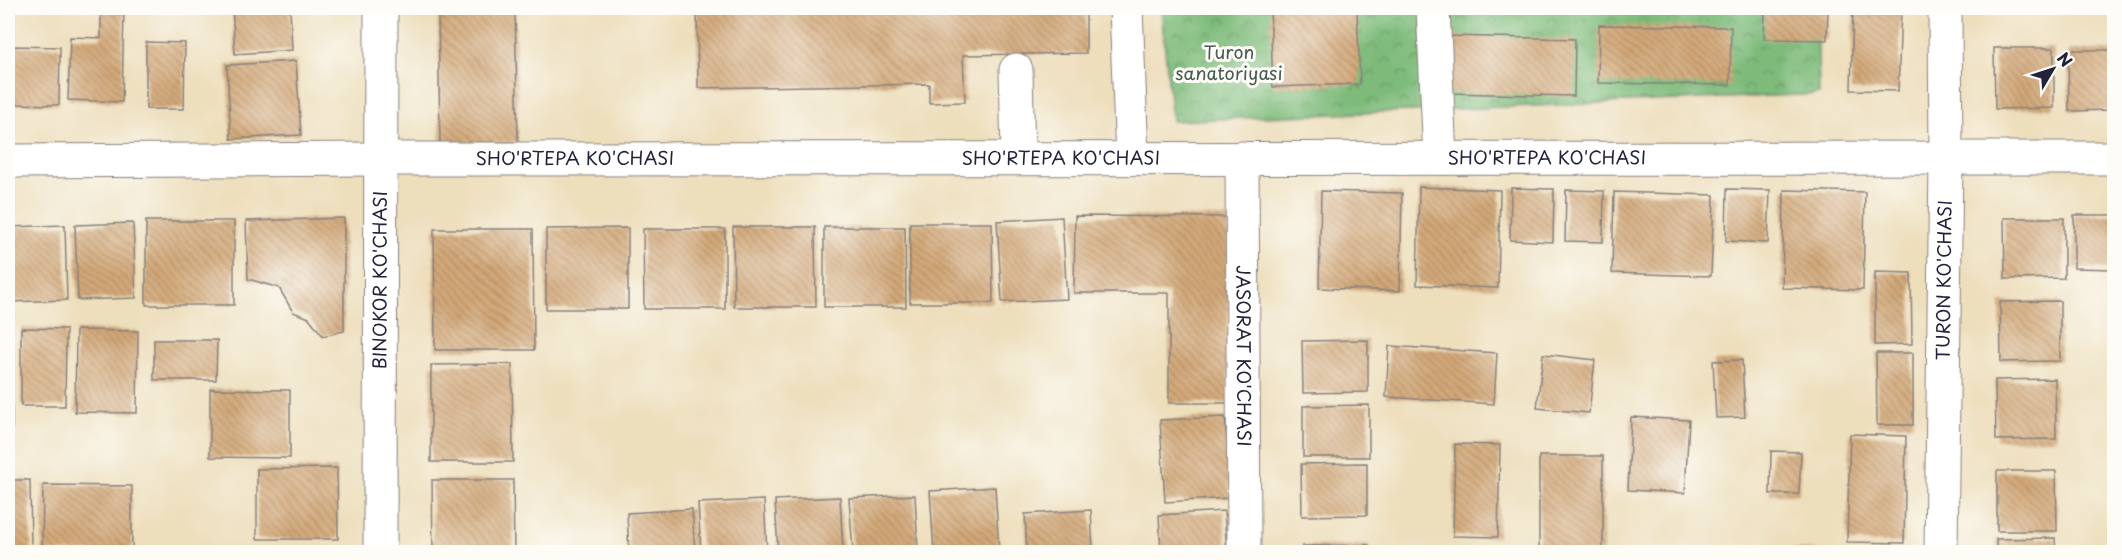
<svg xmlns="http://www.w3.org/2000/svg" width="2122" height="560" viewBox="0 0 2122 560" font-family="'Playpen Sans',sans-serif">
<defs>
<pattern id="forest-crowns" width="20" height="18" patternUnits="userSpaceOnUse" patternTransform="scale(1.5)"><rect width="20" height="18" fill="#7ebb7a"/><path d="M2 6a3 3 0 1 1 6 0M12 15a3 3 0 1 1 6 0" fill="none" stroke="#679865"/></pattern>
<pattern id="building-back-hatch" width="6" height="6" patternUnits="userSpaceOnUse" patternTransform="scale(1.5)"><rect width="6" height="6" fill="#d3a979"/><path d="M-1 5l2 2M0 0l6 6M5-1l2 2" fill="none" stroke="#ab8964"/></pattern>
</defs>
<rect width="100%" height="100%" fill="#fdfcf7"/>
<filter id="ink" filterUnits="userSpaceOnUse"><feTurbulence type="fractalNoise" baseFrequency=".0167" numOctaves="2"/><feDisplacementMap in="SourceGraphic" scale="12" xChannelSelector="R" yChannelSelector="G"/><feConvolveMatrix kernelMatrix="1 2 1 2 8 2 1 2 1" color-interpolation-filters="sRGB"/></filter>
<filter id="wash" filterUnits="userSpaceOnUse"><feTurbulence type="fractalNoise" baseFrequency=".008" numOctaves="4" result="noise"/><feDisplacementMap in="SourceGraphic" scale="24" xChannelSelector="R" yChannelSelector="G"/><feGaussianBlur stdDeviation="1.35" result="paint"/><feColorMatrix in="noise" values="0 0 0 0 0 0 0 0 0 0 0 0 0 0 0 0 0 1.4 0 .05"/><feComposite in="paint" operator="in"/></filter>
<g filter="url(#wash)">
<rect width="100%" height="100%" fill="#eddebc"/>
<polygon fill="url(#forest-crowns)" stroke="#506e5a" stroke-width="1.5" points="1161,8 1817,8 1819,94 1172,121"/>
<g id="blocks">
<g fill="url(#building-back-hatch)">
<polygon points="101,8 124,8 122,102 68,100 70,37 101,38"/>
<polygon points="232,8 290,8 292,50 235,54"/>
<polygon points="438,8 515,8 518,142 440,143"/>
<polygon points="697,8 1086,8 1086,53 963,55 965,102 929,103 929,84 698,88"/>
<polygon points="1270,8 1357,8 1360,84 1273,87"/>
<polygon points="1765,8 1828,8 1827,40 1764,39"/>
<polygon points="1853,8 1901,8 1898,91 1851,90"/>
<polygon points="1599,25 1731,27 1730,85 1598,83"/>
<polygon points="1449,36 1575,39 1574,96 1447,93"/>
<polygon points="146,42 185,43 184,109 146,109"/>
<polygon points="11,46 60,47 59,105 10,104"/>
<polygon points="1994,48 2054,48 2054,108 1995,109"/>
<polygon points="2068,50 2114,50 2114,110 2069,111"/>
<polygon points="296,61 301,135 231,139 227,65"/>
<polygon points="1419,187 1500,190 1498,288 1417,285"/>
<polygon points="1511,188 1554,189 1553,242 1510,240"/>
<polygon points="1727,189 1770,190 1768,243 1726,241"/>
<polygon points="1566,190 1604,191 1603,242 1565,241"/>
<polygon points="1784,190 1865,192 1863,290 1782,288"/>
<polygon points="1321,191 1402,193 1400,291 1319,288"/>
<polygon points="1614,192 1714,195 1711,276 1612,273"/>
<polygon points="2074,215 2114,215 2114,269 2074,268"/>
<polygon points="1075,216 1229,217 1228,403 1169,403 1169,293 1074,293"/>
<polygon points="1062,217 1067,299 1002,302 997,221"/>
<polygon points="344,218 344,331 323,336 309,318 293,312 279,288 248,279 246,221"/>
<polygon points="2004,218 2064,218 2064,278 2005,279"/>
<rect x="146" y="221" width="88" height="84"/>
<polygon points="133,223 136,298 78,300 75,225"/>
<polygon points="910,223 992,223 993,303 910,303"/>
<polygon points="65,225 67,300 9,302 8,227"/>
<polygon points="733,227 815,227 816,307 734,307"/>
<polygon points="824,227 905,227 906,307 824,307"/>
<polygon points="628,228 628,309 546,309 546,229"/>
<polygon points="434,229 533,229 534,350 435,350"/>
<polygon points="643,229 725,229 725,309 644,309"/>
<polygon points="1875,272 1911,273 1912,344 1875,345"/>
<polygon points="2060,301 2060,361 2001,362 2000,302"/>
<polygon points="21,328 66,329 65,406 21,406"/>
<polygon points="76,330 138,331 137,413 75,412"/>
<polygon points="154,340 217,340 216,380 154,380"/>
<polygon points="1368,340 1368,392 1303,393 1302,341"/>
<polygon points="1389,346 1497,353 1494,404 1386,397"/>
<polygon points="1876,353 1913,353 1913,425 1877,425"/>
<polygon points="1543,354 1595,360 1589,413 1537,408"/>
<polygon points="1742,360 1745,417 1716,418 1713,361"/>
<polygon points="512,364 513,462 431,462 431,365"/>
<rect x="8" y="371" width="4" height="58"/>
<polygon points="2055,379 2056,439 1996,440 1995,380"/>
<polygon points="210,389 290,390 290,458 210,457"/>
<polygon points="1369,405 1369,457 1303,457 1303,406"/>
<polygon points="1225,417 1230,498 1165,502 1160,420"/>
<polygon points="1631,417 1689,420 1685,493 1628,490"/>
<polygon points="1850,434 1906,436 1904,543 1847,542"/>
<polygon points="1455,444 1500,445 1498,537 1453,536"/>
<polygon points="1771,451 1801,452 1799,494 1770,494"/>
<rect x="1539" y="456" width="64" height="96"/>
<polygon points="1367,463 1367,515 1302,516 1301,464"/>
<polygon points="337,468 338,539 257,539 257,469"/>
<polygon points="1997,471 2056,471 2057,531 1997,531"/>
<polygon points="8,480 30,480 31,552 8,552"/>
<polygon points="432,480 513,480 514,552 433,552"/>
<polygon points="43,485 132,486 132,552 42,552"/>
<polygon points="995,487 999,552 934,552 930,491"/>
<polygon points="915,495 918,552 853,552 849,498"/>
<polygon points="840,497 843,552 778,552 775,500"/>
<polygon points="764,500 767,552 701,552 698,503"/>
<polygon points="692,509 695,552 629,552 627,513"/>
<polygon points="1091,510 1093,552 1027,552 1025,514"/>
<polygon points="1224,511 1227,552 1161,552 1159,515"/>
<polygon points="2055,538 2056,552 1996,552 1996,539"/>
<polygon points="1369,545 1369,552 1303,552 1303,546"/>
<polygon points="1717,547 1817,550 1817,552 1717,552"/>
<polygon points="246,549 344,550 344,552 246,552"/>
</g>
</g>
</g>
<g filter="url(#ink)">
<use href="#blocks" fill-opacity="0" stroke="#88807c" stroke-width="1.5"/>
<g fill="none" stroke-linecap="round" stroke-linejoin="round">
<defs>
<g id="minor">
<polyline points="1126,8 1132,158"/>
<polyline points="1433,8 1440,158"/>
<polyline points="1016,70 1018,158"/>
<path id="s1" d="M 1242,158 L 1244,552"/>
<path id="s2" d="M 8,161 L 381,159 L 2114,158"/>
<path id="s3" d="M 380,552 L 381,8"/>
<path id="s4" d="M 1941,552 L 1946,159 L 1945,8"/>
</g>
</defs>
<use href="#minor" stroke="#88807c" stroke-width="35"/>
<use href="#minor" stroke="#fff" stroke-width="33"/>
</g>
</g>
<g text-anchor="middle" stroke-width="6" stroke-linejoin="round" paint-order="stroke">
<g font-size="18" fill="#475a54" stroke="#fdfcf7">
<text x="1229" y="59">Turon<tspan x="1229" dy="21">sanatoriyasi</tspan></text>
</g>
<g font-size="18" fill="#22223b" stroke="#fdfcf7">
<text dy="6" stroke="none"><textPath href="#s2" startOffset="1053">SHO'RTEPA KO'CHASI</textPath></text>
<text dy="6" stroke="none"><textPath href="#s2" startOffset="1539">SHO'RTEPA KO'CHASI</textPath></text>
<text dy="6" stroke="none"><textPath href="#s2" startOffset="567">SHO'RTEPA KO'CHASI</textPath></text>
<text dy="6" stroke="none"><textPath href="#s3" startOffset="272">BINOKOR KO'CHASI</textPath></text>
<text dy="6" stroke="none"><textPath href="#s4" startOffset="272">TURON KO'CHASI</textPath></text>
<text dy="6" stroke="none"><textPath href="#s1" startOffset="198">JASORAT KO'CHASI</textPath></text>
</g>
</g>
<rect width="2122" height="560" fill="none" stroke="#fdfcf7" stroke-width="30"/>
<g transform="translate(2053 69) rotate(51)" stroke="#fdfcf7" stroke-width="4.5" paint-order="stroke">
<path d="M0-4.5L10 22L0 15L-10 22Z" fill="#22223b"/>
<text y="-9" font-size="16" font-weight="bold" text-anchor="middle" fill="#22223b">N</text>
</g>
</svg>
